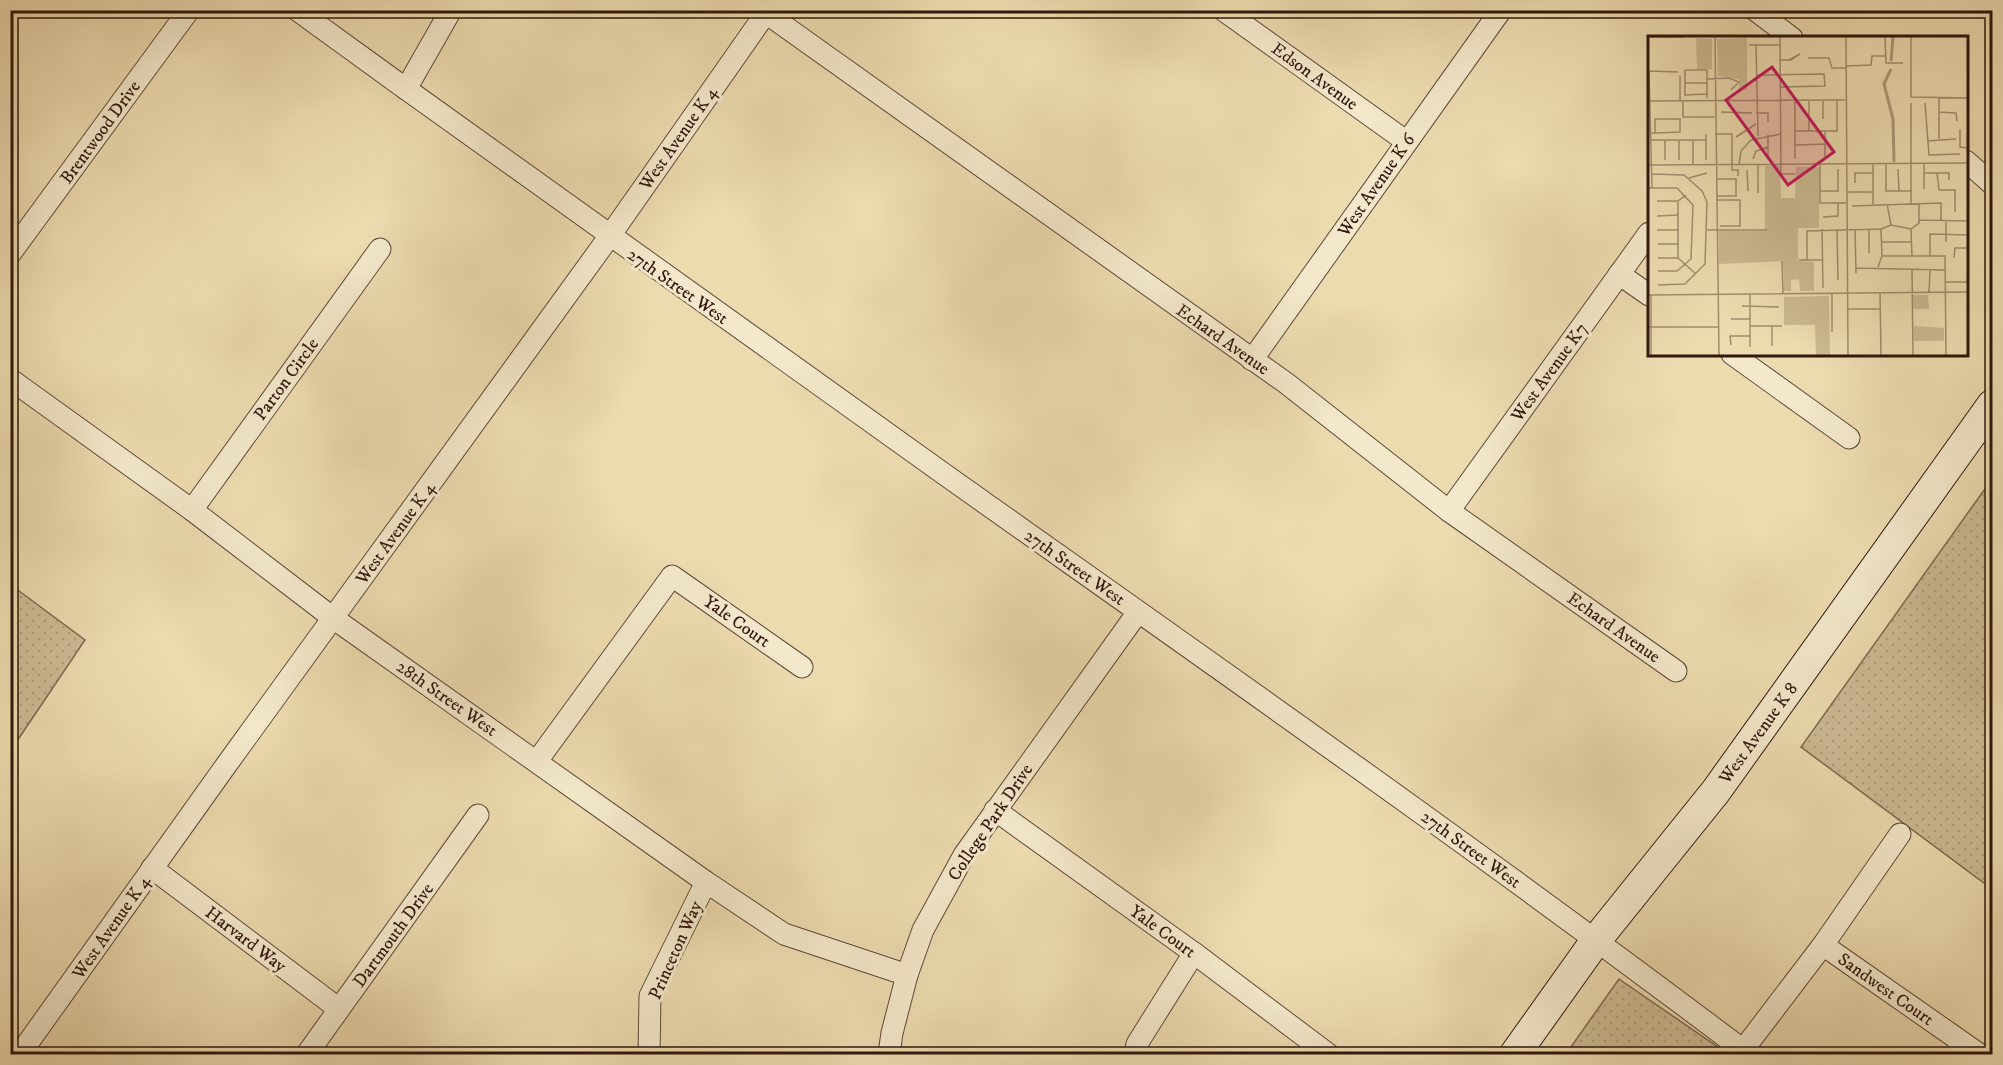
<svg xmlns="http://www.w3.org/2000/svg" width="2003" height="1065" viewBox="0 0 2003 1065" font-family="'IM FELL DW Pica',serif">
<defs>
<pattern id="grass-dots" width="8" height="8" patternUnits="userSpaceOnUse" patternTransform="scale(1.5)"><rect width="8" height="8" fill="#ccba93"/><path d="M2 2h.1M6 6h.1" fill="none" stroke="#b09f7e" stroke-width="1.8" stroke-linecap="round"/></pattern>
</defs>
<rect width="100%" height="100%" fill="#ecdbaf"/>
<filter id="stains"><feTurbulence type="fractalNoise" baseFrequency=".00333" numOctaves="4"/><feColorMatrix values="0 0 0 0 .2 0 0 0 0 .09 0 0 0 0 .02 0 0 0 .5 -.17"/></filter>
<radialGradient id="worn" r=".72"><stop offset=".6" stop-color="#630" stop-opacity="0"/><stop offset="1" stop-color="#630" stop-opacity=".3"/></radialGradient>
<g fill="url(#grass-dots)" stroke="#7e6850" stroke-width="1.5">
<polygon points="1992,479 1992,889 1801,747"/>
<polygon points="11,585 85,640 11,750"/>
<polygon points="1619,979 1728,1054 1566,1054"/>
</g>
<g fill="none" stroke-linecap="round" stroke-linejoin="round">
<defs>
<g id="street">
<path d="M 297,10 C 512,166 728,321 944,474 C 1212,664 1481,852 1743,1050 L 1823,945 L 1900,834"/>
<polyline points="1223,10 1407,142"/>
<polyline points="1755,10 1792,38"/>
<polyline points="766,13 1286,383 1449,511 1676,671"/>
<polyline points="406,89 451,10"/>
<polyline points="1966,161 1992,184"/>
<polyline points="10,254 189,10"/>
<polyline points="1619,274 1649,295"/>
<polyline points="1732,354 1849,438"/>
<polyline points="1252,360 1501,10"/>
<polyline points="10,379 192,510 333,618 706,882 784,934 907,975"/>
<polyline points="192,510 380,249"/>
<polyline points="1449,511 1649,233"/>
<polyline points="537,761 672,576 802,667"/>
<polyline points="995,810 1194,953 1328,1054"/>
<polyline points="152,868 339,1009"/>
<polyline points="1823,945 1979,1054"/>
<polyline points="20,1054 227,764 609,237 768,10"/>
<polyline points="307,1054 478,815"/>
<polyline points="649,1054 650,996 706,882"/>
<polyline points="889,1054 892,1033 907,975 923,930 964,855 1138,612"/>
<polyline points="1135,1054 1137,1044 1194,953"/>
</g>
<polyline id="secondary" points="1515,1054 1597,939 1716,791 1992,405"/>
</defs>
<use href="#street" stroke="#604836" stroke-width="23"/>
<use href="#secondary" stroke="#31170d" stroke-width="32"/>
<use href="#street" stroke="#f3e8cb" stroke-width="21"/>
<use href="#secondary" stroke="#f3e8cb" stroke-width="30"/>
</g>
<g text-anchor="middle" stroke-width="6" stroke-linejoin="round" paint-order="stroke">
<g font-size="18" fill="#31170d" stroke="#f3e8cb">
<text transform="translate(1315 76) rotate(36)" y="6">Edson Avenue</text>
<text transform="translate(100 132) rotate(-54)" y="6">Brentwood Drive</text>
<text transform="translate(678 138) rotate(-55)" y="6">West Avenue K 4</text>
<text transform="translate(1376 185) rotate(-55)" y="6">West Avenue K 6</text>
<text transform="translate(678 286) rotate(35)" y="6">27th Street West</text>
<text transform="translate(1223 339) rotate(35)" y="6">Echard Avenue</text>
<text transform="translate(1549 372) rotate(-54)" y="6">West Avenue K7</text>
<text transform="translate(286 379) rotate(-54)" y="6">Parton Circle</text>
<text transform="translate(395 533) rotate(-54)" y="6">West Avenue K 4</text>
<text transform="translate(1075 567) rotate(35)" y="6">27th Street West</text>
<text transform="translate(737 621) rotate(35)" y="6">Yale Court</text>
<text transform="translate(1614 627) rotate(35)" y="6">Echard Avenue</text>
<text transform="translate(447 698) rotate(35)" y="6">28th Street West</text>
<text transform="translate(1758 733) rotate(-54)" y="6">West Avenue K 8</text>
<text transform="translate(990 822) rotate(-56)" y="6">College Park Drive</text>
<text transform="translate(1471 849) rotate(36)" y="6">27th Street West</text>
<text transform="translate(111 927) rotate(-55)" y="6">West Avenue K 4</text>
<text transform="translate(1163 931) rotate(36)" y="6">Yale Court</text>
<text transform="translate(393 935) rotate(-54)" y="6">Dartmouth Drive</text>
<text transform="translate(246 939) rotate(37)" y="6">Harvard Way</text>
<text transform="translate(675 950) rotate(-66)" y="6">Princeton Way</text>
<text transform="translate(1886 989) rotate(35)" y="6">Sandwest Court</text>
</g>
</g>
<g transform="translate(1648 36)">
<rect width="320" height="320" fill="#ecdbaf"/>
<path d="M 48,2 L 64,3 L 64,33 L 49,33 ZM 99,2 L 99,54 L 91,55 L 91,43 L 70,40 L 69,3 ZM 117,130 L 132,130 L 133,162 L 147,162 L 148,131 L 171,131 L 171,192 L 150,192 L 150,225 L 166,226 L 166,255 L 152,255 L 151,243 L 143,244 L 143,255 L 136,255 L 135,225 L 71,228 L 71,195 L 117,195 ZM 265,259 L 280,259 L 281,273 L 265,273 ZM 181,260 L 182,319 L 168,319 L 167,289 L 136,289 L 136,261 ZM 266,290 L 296,292 L 296,305 L 266,305 Z" fill="#ccba93"/>
<path fill="none" stroke="#ac9878" stroke-width="3" d="M 243,25 L 245,1M 243,33 L 236,48 L 245,83 L 246,126"/>
<path fill="none" stroke="#a18d6e" stroke-width="1.5" d="M 0,1 L 35,1M 67,1 L 71,319M 132,1 L 133,138 L 147,138M 198,1 L 200,319M 237,1 L 238,27 L 255,27M 263,1 L 263,61 L 320,62M 101,9 L 132,9M 108,9 L 110,100M 160,22 L 181,22 L 184,32 L 198,32M 132,24 L 143,24 L 152,18 L 141,24M 198,30 L 223,29 L 224,20 L 237,20M 1,35 L 4,152M 1,35 L 30,36M 108,39 L 176,38 L 177,50 L 132,51M 32,40 L 32,65M 59,43 L 81,42 L 91,46 L 83,54M 37,47 L 60,47M 36,59 L 60,58M 37,59 L 37,34 L 59,34 L 59,62M 147,64 L 147,123M 161,64 L 161,95M 175,64 L 175,83M 0,65 L 197,64M 35,65 L 35,81 L 67,81M 263,67 L 263,168M 277,67 L 281,119 L 312,118M 73,76 L 104,77M 291,76 L 308,77 L 309,85M 108,77 L 120,77 L 120,86M 312,93 L 312,111 L 320,112M 147,95 L 189,95 L 189,63M 3,97 L 7,97 L 32,96 L 32,83 L 7,83 L 7,97M 58,98 L 58,124M 67,98 L 84,98 L 84,134 L 90,134 L 90,140M 88,101 L 108,88M 291,103 L 291,62M 3,104 L 58,104M 17,104 L 17,124M 31,104 L 31,124M 45,104 L 45,129M 279,105 L 308,103M 147,109 L 177,108M 105,123 L 108,115 L 120,111M 120,123 L 120,99M 177,123 L 177,95M 110,128 L 110,157M 172,128 L 172,167 L 198,167M 238,128 L 238,155 L 264,155M 0,129 L 320,127M 91,129 L 93,115 L 103,104 L 133,98M 250,133 L 251,155M 99,134 L 100,155M 276,137 L 301,137 L 301,144M 289,137 L 291,154 L 307,154 L 307,176M 3,138 L 36,139 L 54,155 L 59,166 L 57,228 L 37,248 L 10,249M 41,142 L 59,137M 207,147 L 207,137 L 224,137M 0,152 L 29,152 L 45,169 L 43,223 L 29,235 L 10,235M 276,153 L 276,128M 172,155 L 190,155 L 190,133M 199,156 L 224,156M 68,160 L 88,160 L 88,143 L 68,143M 68,164 L 92,164 L 92,190 L 72,190M 9,165 L 30,165 L 38,159M 30,165 L 30,222M 225,168 L 225,128M 239,168 L 243,189M 204,170 L 293,167 L 293,185M 9,180 L 31,179M 175,181 L 190,180 L 190,167M 271,184 L 320,185M 298,185 L 298,206M 174,193 L 175,252M 189,193 L 190,244M 207,193 L 208,237M 221,193 L 221,217M 9,194 L 31,194M 59,194 L 119,194M 234,206 L 264,206M 10,208 L 31,208M 234,220 L 297,220 L 298,319M 264,220 L 263,193 L 271,187 L 271,168M 282,220 L 282,198 L 320,199M 10,222 L 30,222 L 48,238M 306,222 L 307,212 L 320,212M 151,224 L 175,224M 159,224 L 159,195 L 233,193 L 243,189 L 263,193M 134,225 L 135,257M 230,231 L 234,220 L 233,193M 208,232 L 297,234M 264,234 L 265,319M 297,246 L 319,246 L 320,239M 184,257 L 184,296M 232,257 L 233,319M 281,257 L 282,234M 102,258 L 102,311M 0,259 L 320,256M 94,270 L 131,271M 200,273 L 232,273M 83,283 L 102,283M 102,290 L 134,290M 124,290 L 124,310M 0,291 L 70,291M 83,309 L 82,300 L 102,300M 3,319 L 3,259"/>
<path fill="#c2185b" fill-opacity="0.15" stroke="#c2185b" stroke-width="3" d="M 124,31 L 186,116 L 140,149 L 78,64 Z"/>
<rect width="320" height="320" fill="none" stroke="#31170d" stroke-width="3"/>
</g>
<rect width="2003" height="1065" fill="none" stroke="#ecdbaf" stroke-width="36"/>
<rect x="12" y="12" width="1979" height="1041" fill="none" stroke="#31170d" stroke-width="3"/>
<rect x="18" y="18" width="1967" height="1029" fill="none" stroke="#31170d" stroke-width="1.5"/>
<rect width="100%" height="100%" filter="url(#stains)"/>
<rect width="100%" height="100%" fill="url(#worn)"/>
</svg>
